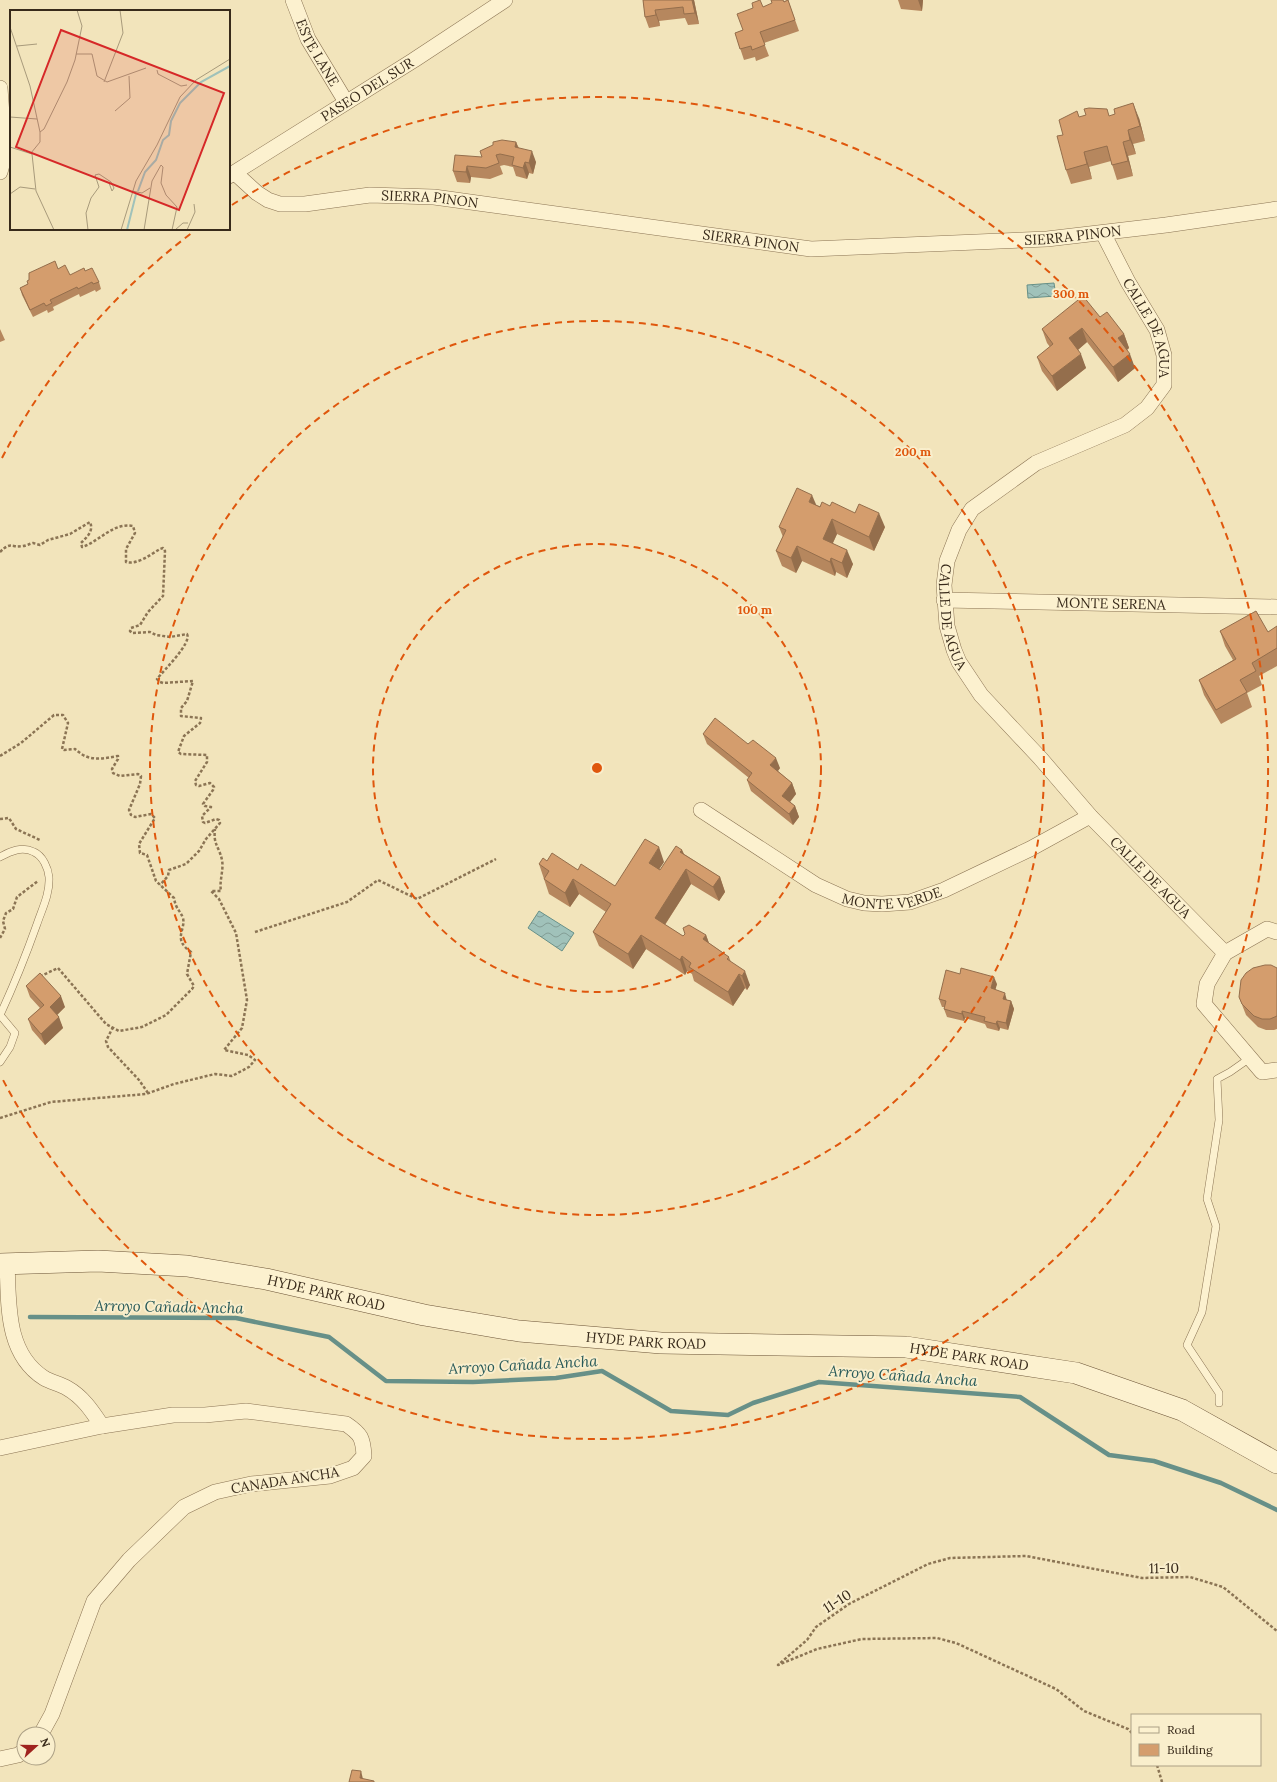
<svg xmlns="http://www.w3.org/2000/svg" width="1277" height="1782" viewBox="0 0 1277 1782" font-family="Lora,serif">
<defs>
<pattern id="water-waves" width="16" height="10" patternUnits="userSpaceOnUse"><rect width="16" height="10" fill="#a0c2ba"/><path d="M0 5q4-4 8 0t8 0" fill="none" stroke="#839e96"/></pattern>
</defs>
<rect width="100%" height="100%" fill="#f2e4bb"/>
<g fill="url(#water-waves)" stroke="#679088">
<polygon points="1054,283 1056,296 1028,298 1027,285"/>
<polygon points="539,911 574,933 562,951 528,928"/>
</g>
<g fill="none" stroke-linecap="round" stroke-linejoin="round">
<polyline stroke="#679088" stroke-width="4.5" points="30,1317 236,1318 329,1337 386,1381 473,1382 556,1378 602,1371 671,1411 728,1415 753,1403 819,1382 1020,1397 1109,1455 1154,1461 1221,1483 1277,1510"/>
<defs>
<g id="lane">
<path d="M 0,857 C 11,851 22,846 34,852 C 43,856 48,868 49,877 C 50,894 42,909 37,924 C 26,955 14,985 0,1015"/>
<polyline points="0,1062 10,1047 15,1033 0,1015"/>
<polyline points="1219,1403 1219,1393 1187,1345 1202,1312 1216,1226 1207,1199 1219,1120 1217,1079 1230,1072 1250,1058"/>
</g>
<g id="street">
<path id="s1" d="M 293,0 L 308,39 L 346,102"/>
<polyline points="0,88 5,154 0,172"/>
<path id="s2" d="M 235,173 L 257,193 L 268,200 L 280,204 L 305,204 L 370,195 L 434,197 L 811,249 L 1047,239 L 1166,225 L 1277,209"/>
<path id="s3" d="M 229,176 L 414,60 L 505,0"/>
<path id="s4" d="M 1103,233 L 1128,282 L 1157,330 L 1164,355 L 1164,385 L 1147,408 L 1125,425 L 1036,463 L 972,509 L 959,530 L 947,561 L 944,585 L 947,626 L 954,650 L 959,662 L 981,695 L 1041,759 L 1090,816 L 1225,953"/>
<path id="s5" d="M 944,600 L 1277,607"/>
<path id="s6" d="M 701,810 L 816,885 L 847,899 L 864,903 L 882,904 L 910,902 L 944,890 L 1030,849 L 1090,816"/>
<polyline points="1277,932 1267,929 1225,953 1207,984 1204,1004 1262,1072 1277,1070"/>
<path d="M 7,1263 C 9,1303 5,1353 44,1378 C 51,1382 60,1384 67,1388 C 83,1397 92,1411 102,1426"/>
<path d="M 0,1448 L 102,1426 L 173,1415 L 205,1415 L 246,1411 L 346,1424 C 361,1434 363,1438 364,1456 L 353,1468 L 330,1476 L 251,1484 L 215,1492 L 184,1507 L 129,1560 L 94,1601 L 52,1714 L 41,1734"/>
<polyline points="0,1759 18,1755 24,1751"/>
</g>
<g id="secondary">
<path id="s7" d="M 0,1264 L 98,1261 L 187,1266 L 266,1279 L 424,1315 L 519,1331 L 661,1343 L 906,1347 L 1076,1373 L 1182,1410 L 1277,1463"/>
</g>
</defs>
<use href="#lane" stroke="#8b7454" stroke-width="8"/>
<use href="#street" stroke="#8b7454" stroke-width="16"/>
<use href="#secondary" stroke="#6c5437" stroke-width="22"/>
<g stroke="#8b7454" stroke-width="2.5" stroke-dasharray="3 2" stroke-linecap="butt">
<path d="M 0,552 C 11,541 11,548 23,546 C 26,546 29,544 33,543 L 40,545 L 48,540 L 70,534 L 90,522 C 94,531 87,537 81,543 L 82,547 C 99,542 113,522 133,526 L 135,533 L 126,549 L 126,562 C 137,565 150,555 160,549 L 163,548 L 165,551 L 163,596 L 148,612 L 140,625 L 131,628 L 130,631 L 132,633 L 150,632 L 156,635 L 170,637 L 187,634 C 192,643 164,670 157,679 L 160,682 L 163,683 L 193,681 L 187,701 L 181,708 L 181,716 L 201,718 L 200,723 L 184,736 L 178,752 L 181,754 L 207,755 L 207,762 L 195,781 L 196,785 L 199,786 L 210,783 L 214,787 L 213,790 L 203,804 L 205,806 L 211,807 L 202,816 L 203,822 L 205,823 L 216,819 L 219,820 L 220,823 L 206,839 L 199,851 L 186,864 L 169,870 L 168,876 L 160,885"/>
<path d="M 0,756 L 21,743 L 54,715 L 63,715 L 68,723 L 62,749 L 64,750 L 75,749 C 77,751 80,753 83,755 C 94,761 106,758 118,756 L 118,759 L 112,769 L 113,773 L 120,776 L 138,774 L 141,776 L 140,784 L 129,810 L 131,815 L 135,817 L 151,814 L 155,818 L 139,844 L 140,853 L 147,855 L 156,881 L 174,898 C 176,910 180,910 183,918 C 186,930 172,939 191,952 L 187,974 L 194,986 L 192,989 L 166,1015 L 142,1027 L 119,1031 L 106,1024 L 58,968 L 41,976"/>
<polyline points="0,819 9,818 16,829 40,840"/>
<polyline points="255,932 347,902 378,880 417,899 496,859"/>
<polyline points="0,938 5,929 3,921 6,913 13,909 17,897 38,881"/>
<polyline points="113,1027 106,1041 108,1047 139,1080 148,1093"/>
<path d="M 0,1118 L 51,1102 L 146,1094 L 174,1084 L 215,1074 L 232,1076 L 249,1067 L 255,1060 L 248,1055 L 224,1050 L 242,1028 L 247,1000 L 236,933 L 219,899 L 211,891 L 221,891 C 219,881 224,870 222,860 C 219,846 213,845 215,829"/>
<polyline points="1132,1733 1128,1729 1084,1711 1056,1689 956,1643 937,1638 862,1639 817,1649 778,1665 807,1640 816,1627 849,1604 928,1564 950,1558 1026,1556 1142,1578 1190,1577 1223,1587 1277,1631"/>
<polyline points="1157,1765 1162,1782"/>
</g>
<use href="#lane" stroke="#fcf1cf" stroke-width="7"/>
<use href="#street" stroke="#fcf1cf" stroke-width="15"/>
<use href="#secondary" stroke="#fcf1cf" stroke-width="21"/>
</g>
<g fill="#b6875e">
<polygon points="643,0 694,0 699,24 688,25 685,18 659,21 660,26 649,28 645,17"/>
<polygon points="788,0 799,31 764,43 769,56 756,61 755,57 744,60 735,33 743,30 763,7"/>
<polygon points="898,0 923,0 922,11 901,9"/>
<polygon points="1109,116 1139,118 1145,141 1133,144 1136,154 1128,156 1133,176 1117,180 1111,161 1089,167 1092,179 1071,184 1066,170 1079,117"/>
<polygon points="516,142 519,148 536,162 533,174 529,173 527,179 516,176 513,167 504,165 500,166 503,174 490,179 471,177 470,183 457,182 453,171"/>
<polygon points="58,269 70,275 85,271 99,282 101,289 96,292 95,290 80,297 79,294 53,307 54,310 48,313 47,310 33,317 22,295 20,288"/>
<polygon points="1100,317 1124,334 1129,348 1127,350 1135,368 1118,382 1087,342 1078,350 1086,368 1057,391 1042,371 1037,357 1050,347 1047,343 1042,329"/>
<polygon points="0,329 5,340 0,342"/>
<polygon points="816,505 885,527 874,551 837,534 833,543 853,564 847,578 836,572 835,576 802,561 796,573 782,566 776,551 783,537 779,527"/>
<polygon points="1277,626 1277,666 1259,676 1262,685 1247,693 1252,707 1221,724 1204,695 1199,680 1233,660 1225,646 1220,631 1268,632"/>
<polygon points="703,734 780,768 778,771 792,783 796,794 790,802 795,806 799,817 793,825 751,791 747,780 749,778 707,744"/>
<polygon points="682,850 684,854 720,877 725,892 719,901 691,884 665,925 683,936 706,935 709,943 729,957 731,962 750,985 747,990 745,988 733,1006 694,981 692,974 687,971 685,975 646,949 633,969 599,946 593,932 606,912 579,894 570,907 549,894 539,864 547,861 578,870 615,886 664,862 659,869 660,870"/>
<polygon points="1277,968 1277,1029 1274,1030 1266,1030 1258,1027 1246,1015 1239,997"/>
<polygon points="997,984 995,989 1007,1000 1011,1001 1014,1009 1008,1030 1000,1028 999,1031 987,1028 985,1024 965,1018 964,1021 947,1017 944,1009 945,1007 942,1007 939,999"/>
<polygon points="26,986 65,1007 57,1015 63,1028 45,1045 32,1030 28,1019 40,1008 30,997"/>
</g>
<g fill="#946e4c">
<polygon points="692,0 694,0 699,24 695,13"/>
<polygon points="918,0 923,0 922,11"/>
<polygon points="655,10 659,21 660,26 656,15"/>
<polygon points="1133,103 1139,118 1145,141 1140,126"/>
<polygon points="1128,130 1133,144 1136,154 1130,140"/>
<polygon points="516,142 520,153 515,147"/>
<polygon points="1123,142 1128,156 1133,176 1128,161"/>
<polygon points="532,151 536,162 533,174 529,163"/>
<polygon points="1084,152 1089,167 1092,179 1087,164"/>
<polygon points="525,162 529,173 527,179 523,168"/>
<polygon points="467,166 471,177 470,183 466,172"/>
<polygon points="1082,328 1087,342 1074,353 1069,338"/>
<polygon points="1124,334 1129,348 1123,353 1118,338"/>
<polygon points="1081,354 1086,368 1057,391 1052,376"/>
<polygon points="1130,354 1135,368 1118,382 1113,367"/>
<polygon points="812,495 818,509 809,502"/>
<polygon points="879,513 885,527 874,551 869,537"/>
<polygon points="832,519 837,534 828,553 823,539"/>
<polygon points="797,546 802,561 796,573 791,558"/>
<polygon points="847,550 853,564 847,578 842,563"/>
<polygon points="831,558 836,572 835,576 830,562"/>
<polygon points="776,758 780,768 774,776 770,765"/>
<polygon points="792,783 796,794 786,807 782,796"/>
<polygon points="795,806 799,817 793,825 789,814"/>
<polygon points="659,847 664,862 654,877 649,863"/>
<polygon points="682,850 688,864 680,852"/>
<polygon points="686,869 691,884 660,932 655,918"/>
<polygon points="720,877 725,892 719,901 713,887"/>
<polygon points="573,879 579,894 570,907 565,893"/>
<polygon points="641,935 646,949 633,969 628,954"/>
<polygon points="706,935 711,949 703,939"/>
<polygon points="682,956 687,971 685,975 680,960"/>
<polygon points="745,971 750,985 747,990 742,976"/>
<polygon points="739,974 745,988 733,1006 728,992"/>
<polygon points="994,977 997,984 994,995 991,988"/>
<polygon points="1005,993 1007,1001 1003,999"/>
<polygon points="61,996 65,1007 54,1018 50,1007"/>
<polygon points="1011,1001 1014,1009 1008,1030 1006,1023"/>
<polygon points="962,1011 965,1018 964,1021 962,1014"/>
<polygon points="59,1017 63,1028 45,1045 41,1034"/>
<polygon points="997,1021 1000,1028 999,1031 996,1024"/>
<polygon points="361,1771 363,1779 360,1778"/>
</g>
<g fill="#d49d6d" stroke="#946e4c">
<polygon points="643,0 692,0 695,13 684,14 683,7 655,10 656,15 645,17"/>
<polygon points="760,0 763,7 772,3 771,0 783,0 784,2 788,0 795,20 760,32 765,45 752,50 751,46 740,49 735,33 743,30 737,14 753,8 752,3"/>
<polygon points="1133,103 1140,126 1128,130 1130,140 1123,142 1128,161 1112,165 1107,146 1084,152 1087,164 1066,170 1057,136 1063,135 1059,120 1077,111 1079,117 1086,115 1084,109 1089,108 1107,109 1109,116 1115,114 1114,109"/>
<polygon points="502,140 516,142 515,147 532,151 529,163 525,162 523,168 512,165 514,157 500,154 496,155 499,163 486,168 467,166 466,172 453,171 455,155 482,157 480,151 493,145 493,142"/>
<polygon points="55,261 58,269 65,265 70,275 84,268 85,271 92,268 99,282 93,284 92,282 78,289 77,287 50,300 52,303 46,306 44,303 30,310 20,288 28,284 27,281 29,280 29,273"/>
<polygon points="1083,296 1100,317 1107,312 1124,334 1118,338 1130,354 1113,367 1082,328 1069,338 1081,354 1052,376 1037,357 1053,344 1042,329"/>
<polygon points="797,488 812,495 809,502 820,507 822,502 830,506 832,502 855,513 859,504 879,513 869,537 832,519 823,539 847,550 842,563 831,558 830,562 797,546 791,558 776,551 786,530 779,527"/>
<polygon points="1256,611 1268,632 1277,626 1277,648 1252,663 1256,671 1240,680 1247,692 1216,710 1199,680 1236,659 1220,631"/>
<polygon points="715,718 748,744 753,740 776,758 770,765 792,783 782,796 795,806 789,814 747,780 752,773 703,734"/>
<polygon points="645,839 659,847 649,863 660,870 676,846 682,850 680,852 720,877 713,887 686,869 655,918 683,936 685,934 683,928 689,925 706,935 703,939 729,957 727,959 745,971 742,976 739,974 728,992 689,967 691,963 682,956 680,960 641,935 628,954 593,932 611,904 573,879 565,893 544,879 549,871 539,864 543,858 547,861 552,853 578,870 581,864 615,886"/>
<polygon points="1265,965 1271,965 1277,968 1277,1016 1270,1019 1262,1019 1254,1016 1242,1004 1239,997 1241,980 1246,973 1253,968"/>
<polygon points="961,968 994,977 991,988 1005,993 1003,999 1011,1001 1006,1023 997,1021 996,1024 984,1021 985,1017 962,1011 962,1014 944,1009 946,1001 939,999 946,970 960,974"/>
<polygon points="40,973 61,996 50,1007 59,1017 41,1034 28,1019 44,1005 26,986"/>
<polygon points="352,1770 361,1771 360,1778 374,1781 374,1782 349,1782"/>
</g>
<g fill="none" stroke="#df570d" stroke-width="2" stroke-dasharray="7 5">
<circle cx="597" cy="768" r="224"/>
<circle cx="597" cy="768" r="447"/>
<path d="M2 458A671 671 0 0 1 193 232M232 205A671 671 0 1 1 2 1078"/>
</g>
<g text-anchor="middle" stroke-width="4" stroke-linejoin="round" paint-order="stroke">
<g font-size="14" fill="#382a1a" stroke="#f9eecc">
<text dy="5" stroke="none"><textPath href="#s1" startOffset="58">ESTE LANE</textPath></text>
<text dy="5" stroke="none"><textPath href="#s3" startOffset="163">PASEO DEL SUR</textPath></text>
<text dy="5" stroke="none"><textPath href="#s2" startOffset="206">SIERRA PINON</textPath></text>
<text dy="5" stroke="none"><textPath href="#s2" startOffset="853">SIERRA PINON</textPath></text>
<text dy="5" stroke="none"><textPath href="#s2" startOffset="530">SIERRA PINON</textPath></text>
<text dy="5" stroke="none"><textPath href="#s4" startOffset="106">CALLE DE AGUA</textPath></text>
<text dy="5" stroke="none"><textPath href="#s5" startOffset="167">MONTE SERENA</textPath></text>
<text dy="5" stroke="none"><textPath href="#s4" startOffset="514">CALLE DE AGUA</textPath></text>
<text dy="5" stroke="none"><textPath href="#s4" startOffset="849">CALLE DE AGUA</textPath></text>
<text dy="5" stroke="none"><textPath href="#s6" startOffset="217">MONTE VERDE</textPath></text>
<text dy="5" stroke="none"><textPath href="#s7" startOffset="329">HYDE PARK ROAD</textPath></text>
<text dy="5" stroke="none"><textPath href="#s7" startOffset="653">HYDE PARK ROAD</textPath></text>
<text dy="5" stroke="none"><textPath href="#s7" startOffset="977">HYDE PARK ROAD</textPath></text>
<text transform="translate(285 1480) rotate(-9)" y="5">CANADA ANCHA</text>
<text transform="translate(1164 1568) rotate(-1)" y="5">11-10</text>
<text transform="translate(837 1601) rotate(-33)" y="5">11-10</text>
</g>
<g font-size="15" font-style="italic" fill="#285a59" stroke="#f9eecc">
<text transform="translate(169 1307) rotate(1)" y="5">Arroyo Cañada Ancha</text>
<text transform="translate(523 1365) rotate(-3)" y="5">Arroyo Cañada Ancha</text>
<text transform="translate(903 1376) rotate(4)" y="5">Arroyo Cañada Ancha</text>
</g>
</g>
<g transform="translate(10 10)">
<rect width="220" height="220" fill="#f2e4bb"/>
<path fill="none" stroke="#a0c2ba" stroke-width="2" d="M 128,181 L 135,162 L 146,150 L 153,130 L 159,125 L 161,111 L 170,93 L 191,72 L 220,56M 117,220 L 126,184"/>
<path fill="none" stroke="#a89a7b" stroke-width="1" d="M 0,17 L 20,76 L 30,122 L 30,132 L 21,143M 7,36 L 27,34M 66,44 L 82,44 L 87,66 L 97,72 L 136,58M 147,60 L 148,64 L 171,76 L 177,75M 94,72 L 113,23 L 110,0M 105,101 L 120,88 L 119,66M 0,107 L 27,109M 30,122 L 34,119 L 57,72 L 65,50 L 72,16 L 67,0M 0,137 L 22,144 L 26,181 L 44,220M 122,181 L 132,183 L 140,178M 0,184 L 10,177 L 25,179M 78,220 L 76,203 L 81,188 L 89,177 L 85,165 L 89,164 L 101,172 L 104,178 L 102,181 L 99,173M 111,220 L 126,171 L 147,135 L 170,87 L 186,70 L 220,49M 134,220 L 142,171 L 151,155 L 153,157 L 151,173 L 156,185 L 167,197 L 162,220M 165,220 L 173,213 L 178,213M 177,220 L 185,202 L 184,194"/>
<path fill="#d62828" fill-opacity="0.15" stroke="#d62828" stroke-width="2" d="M 51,20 L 214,83 L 169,200 L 6,137 Z"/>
<rect width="220" height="220" fill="none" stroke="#382a1a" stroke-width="2"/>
</g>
<circle cx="597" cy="768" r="6" fill="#df570d" stroke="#f9eecc" stroke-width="2"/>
<g font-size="12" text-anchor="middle" font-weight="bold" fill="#df570d" stroke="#f9eecc" stroke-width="4" stroke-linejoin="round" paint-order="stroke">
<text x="1071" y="298">300 m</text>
<text x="913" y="456">200 m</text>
<text x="755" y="614">100 m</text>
</g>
<rect x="1131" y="1714" width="130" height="52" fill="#f9eecc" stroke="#aca085"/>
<rect x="1139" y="1727" width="20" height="6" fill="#fcf1cf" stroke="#aca085"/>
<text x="1167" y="1734" font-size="12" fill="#382a1a">Road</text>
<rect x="1139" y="1744" width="20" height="12" fill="#d49d6d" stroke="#aca085"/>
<text x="1167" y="1754" font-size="12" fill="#382a1a">Building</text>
<g transform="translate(36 1746) rotate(69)"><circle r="19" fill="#f9eecc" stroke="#aca085"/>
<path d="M0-3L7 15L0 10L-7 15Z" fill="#9f231e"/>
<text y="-6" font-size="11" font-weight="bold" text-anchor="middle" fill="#382a1a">N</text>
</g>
</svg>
